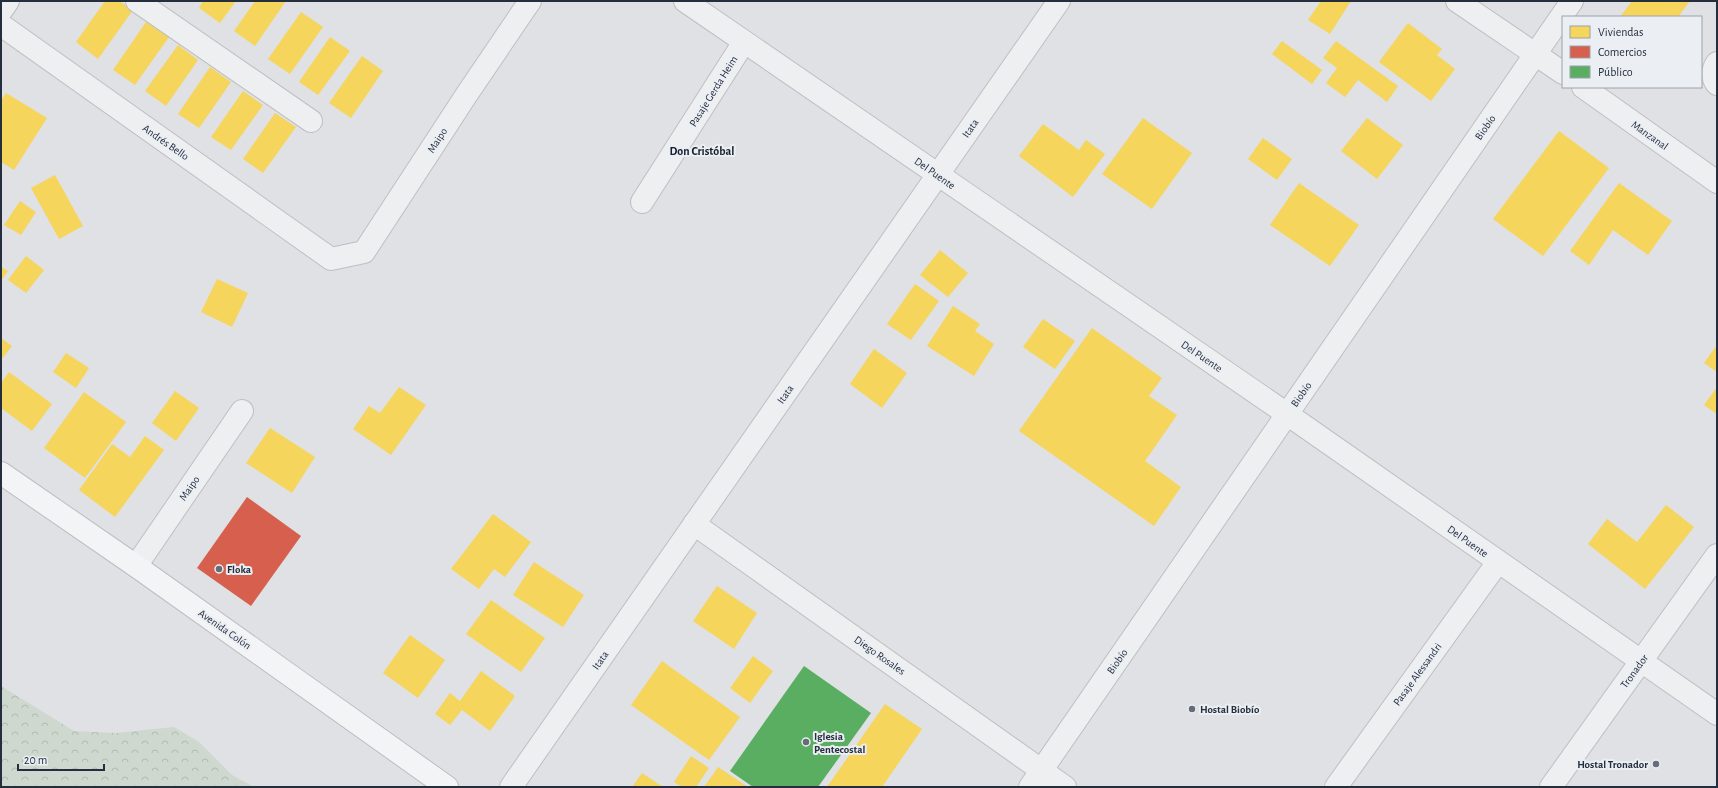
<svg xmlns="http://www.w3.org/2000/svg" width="1718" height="788" viewBox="0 0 1718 788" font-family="'Alegreya Sans',sans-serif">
<defs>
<pattern id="forest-crowns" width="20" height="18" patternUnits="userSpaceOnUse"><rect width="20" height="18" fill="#ced8cf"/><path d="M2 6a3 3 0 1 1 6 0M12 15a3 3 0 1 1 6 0" fill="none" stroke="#b1bab3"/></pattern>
</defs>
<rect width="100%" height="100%" fill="#dfe1e4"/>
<polygon fill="url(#forest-crowns)" points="1,686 74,731 116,733 174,727 199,742 232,775 254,787 1,787"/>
<g fill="#f6d55c">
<polygon points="105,1 119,1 133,10 98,59 76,42"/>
<polygon points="203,1 236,1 220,23 199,8"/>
<polygon points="255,1 286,1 255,46 234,31"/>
<polygon points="1321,1 1351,1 1330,34 1308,20"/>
<polygon points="1632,1 1690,1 1678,17 1620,17"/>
<polygon points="301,12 323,27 290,74 268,59"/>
<polygon points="146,22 169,37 135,85 113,70"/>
<polygon points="1408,23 1442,49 1437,55 1455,69 1431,101 1379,62"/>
<polygon points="330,37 350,51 318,95 299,82"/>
<polygon points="1282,41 1322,70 1312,84 1272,54"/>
<polygon points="1336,41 1398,86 1387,102 1358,80 1345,97 1326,83 1337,68 1323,58"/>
<polygon points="178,45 198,60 166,106 145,91"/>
<polygon points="362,56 383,71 351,118 329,103"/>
<polygon points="210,67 231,82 199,128 178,114"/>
<polygon points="243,91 263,105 231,150 211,137"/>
<polygon points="6,93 47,118 14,170 1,162 1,101"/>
<polygon points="275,113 296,127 263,173 243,159"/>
<polygon points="1143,118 1192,153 1152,209 1102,174"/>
<polygon points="1367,118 1403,145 1377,179 1341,151"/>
<polygon points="1043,124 1079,150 1086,140 1105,154 1073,197 1019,156"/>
<polygon points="1559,131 1609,168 1543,256 1493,219"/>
<polygon points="1263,138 1292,159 1277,180 1248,159"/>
<polygon points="55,175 83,226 59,239 31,188"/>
<polygon points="1299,183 1359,225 1330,266 1270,225"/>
<polygon points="1619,183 1672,221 1648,255 1613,230 1589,265 1570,251"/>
<polygon points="20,201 36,212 21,235 4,225"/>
<polygon points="940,250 968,273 948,297 920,275"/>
<polygon points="26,256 44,270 26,293 8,280"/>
<polygon points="1,267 8,271 1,281"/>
<polygon points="217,279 248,293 232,327 201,312"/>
<polygon points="915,284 939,301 911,340 887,324"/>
<polygon points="953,306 980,324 975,331 994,344 974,376 927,346"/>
<polygon points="1043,319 1075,341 1055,369 1023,347"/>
<polygon points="1092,328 1162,378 1149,396 1177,415 1145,461 1181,487 1154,526 1019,431"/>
<polygon points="1,338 12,346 1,360"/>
<polygon points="1717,345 1717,372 1704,363"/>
<polygon points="874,349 907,373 882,408 850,384"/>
<polygon points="66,353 89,368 76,388 53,372"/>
<polygon points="9,372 52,404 32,431 1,408 1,383"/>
<polygon points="399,387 426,405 391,455 353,429 369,406 380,413"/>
<polygon points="1717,387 1717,414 1704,405"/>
<polygon points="175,391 199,408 176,441 152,423"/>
<polygon points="84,392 126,422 85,478 44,448"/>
<polygon points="270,428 315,457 292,493 246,463"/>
<polygon points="145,436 164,450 115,517 79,490 112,444 130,457"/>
<polygon points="1666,505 1694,527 1645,589 1588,544 1607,519 1637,542"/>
<polygon points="493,514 531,542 505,577 494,569 479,589 451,569"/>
<polygon points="534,562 584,595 563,627 513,595"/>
<polygon points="717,586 757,613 734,649 693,621"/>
<polygon points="491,600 545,638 521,672 466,634"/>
<polygon points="410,635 445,660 418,698 383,673"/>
<polygon points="753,656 773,671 750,703 730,688"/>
<polygon points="662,661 740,717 709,760 631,705"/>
<polygon points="481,671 515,696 490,731 462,710 450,725 435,714 450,693 460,701"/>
<polygon points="885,704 922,729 882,787 827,787"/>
<polygon points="691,756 709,768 696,787 682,787 674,782"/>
<polygon points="718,767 748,787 704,787"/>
<polygon points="642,773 663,787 632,787"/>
</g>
<polygon fill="#d6604d" points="247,497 301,536 251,606 197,568"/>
<polygon fill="#5aae61" points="804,666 871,713 818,787 753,787 730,771"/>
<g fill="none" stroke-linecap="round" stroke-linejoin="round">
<defs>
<g id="minor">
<polyline points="137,1 311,121"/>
<polyline points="685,1 1287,414 1717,714"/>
<polyline points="1457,1 1563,73"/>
<polyline points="1,11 8,1"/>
<polyline points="1,25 331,259 364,252 467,94 530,1"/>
<path d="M 1717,63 C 1712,70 1712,78 1717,84"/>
<polyline points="1583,87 1717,182"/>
<polyline points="642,202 744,42"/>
<polyline points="694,524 1065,787"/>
<polyline points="136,566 242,411"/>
<polyline points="511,787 1059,1"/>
<polyline points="1030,787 1572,1"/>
<polyline points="1336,787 1498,562"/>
<polyline points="1551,787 1717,555"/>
</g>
<polyline id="major" points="1,473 136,566 447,787"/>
</defs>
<use href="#minor" stroke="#bdbfc2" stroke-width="24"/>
<use href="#major" stroke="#bbbec2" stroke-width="24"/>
<use href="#minor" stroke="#eeeff1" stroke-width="22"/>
<use href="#major" stroke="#f3f4f5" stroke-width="22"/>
</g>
<g fill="#666d77" stroke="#ebeff4" stroke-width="1.5">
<circle cx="219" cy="569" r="4"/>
<circle cx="1192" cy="709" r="4"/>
<circle cx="806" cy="742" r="4"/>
<circle cx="1656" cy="764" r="4"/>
</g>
<g text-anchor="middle" stroke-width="4" stroke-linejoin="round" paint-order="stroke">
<g font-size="11" fill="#252e3d" stroke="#ebeff4">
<text transform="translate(713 91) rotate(-58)" y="4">Pasaje Gerda Heim</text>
<text transform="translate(1485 127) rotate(-55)" y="4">Biobío</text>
<text transform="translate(970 128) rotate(-55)" y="4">Itata</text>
<text transform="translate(1650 135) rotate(35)" y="4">Manzanal</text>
<text transform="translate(437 140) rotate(-57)" y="4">Maipo</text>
<text transform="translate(166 142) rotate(35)" y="4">Andrés Bello</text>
<text transform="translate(935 173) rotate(35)" y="4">Del Puente</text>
<text transform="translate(1202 356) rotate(34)" y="4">Del Puente</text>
<text transform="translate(785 394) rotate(-55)" y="4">Itata</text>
<text transform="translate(1301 394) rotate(-55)" y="4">Biobío</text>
<text transform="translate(189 488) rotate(-55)" y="4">Maipo</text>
<text transform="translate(1468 541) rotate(35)" y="4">Del Puente</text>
<text transform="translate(225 629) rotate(35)" y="4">Avenida Colón</text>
<text transform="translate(880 655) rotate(35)" y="4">Diego Rosales</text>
<text transform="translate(600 660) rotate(-55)" y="4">Itata</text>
<text transform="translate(1117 661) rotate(-55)" y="4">Biobío</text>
<text transform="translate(1634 671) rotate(-54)" y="4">Tronador</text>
<text transform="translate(1417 674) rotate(-54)" y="4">Pasaje Alessandri</text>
</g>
<g font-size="11" font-weight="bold" fill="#252e3d" stroke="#ebeff4" text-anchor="start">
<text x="227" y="573">Floka</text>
<text x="1200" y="713">Hostal Biobío</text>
<text x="814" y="740">Iglesia<tspan x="814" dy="13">Pentecostal</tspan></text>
<text x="1648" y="768" text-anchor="end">Hostal Tronador</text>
</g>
<g font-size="12" font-weight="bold" fill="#181f2e" stroke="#ebeff4">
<text x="702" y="155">Don Cristóbal</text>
</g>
</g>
<rect width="1718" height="788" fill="none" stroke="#252e3d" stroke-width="4"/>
<rect x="1562" y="16" width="140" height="72" fill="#ebeff4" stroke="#9ca2ab"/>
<rect x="1570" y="26" width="20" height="12" fill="#f6d55c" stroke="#9ca2ab"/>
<text x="1598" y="36" font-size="12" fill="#252e3d">Viviendas</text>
<rect x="1570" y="46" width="20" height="12" fill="#d6604d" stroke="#9ca2ab"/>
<text x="1598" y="56" font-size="12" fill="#252e3d">Comercios</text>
<rect x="1570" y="66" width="20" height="12" fill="#5aae61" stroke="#9ca2ab"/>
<text x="1598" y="76" font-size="12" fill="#252e3d">Público</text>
<path d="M18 764v6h86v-6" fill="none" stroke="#252e3d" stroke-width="2"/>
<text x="24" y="764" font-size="12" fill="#252e3d" stroke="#ebeff4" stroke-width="3" paint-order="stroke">20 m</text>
</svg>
